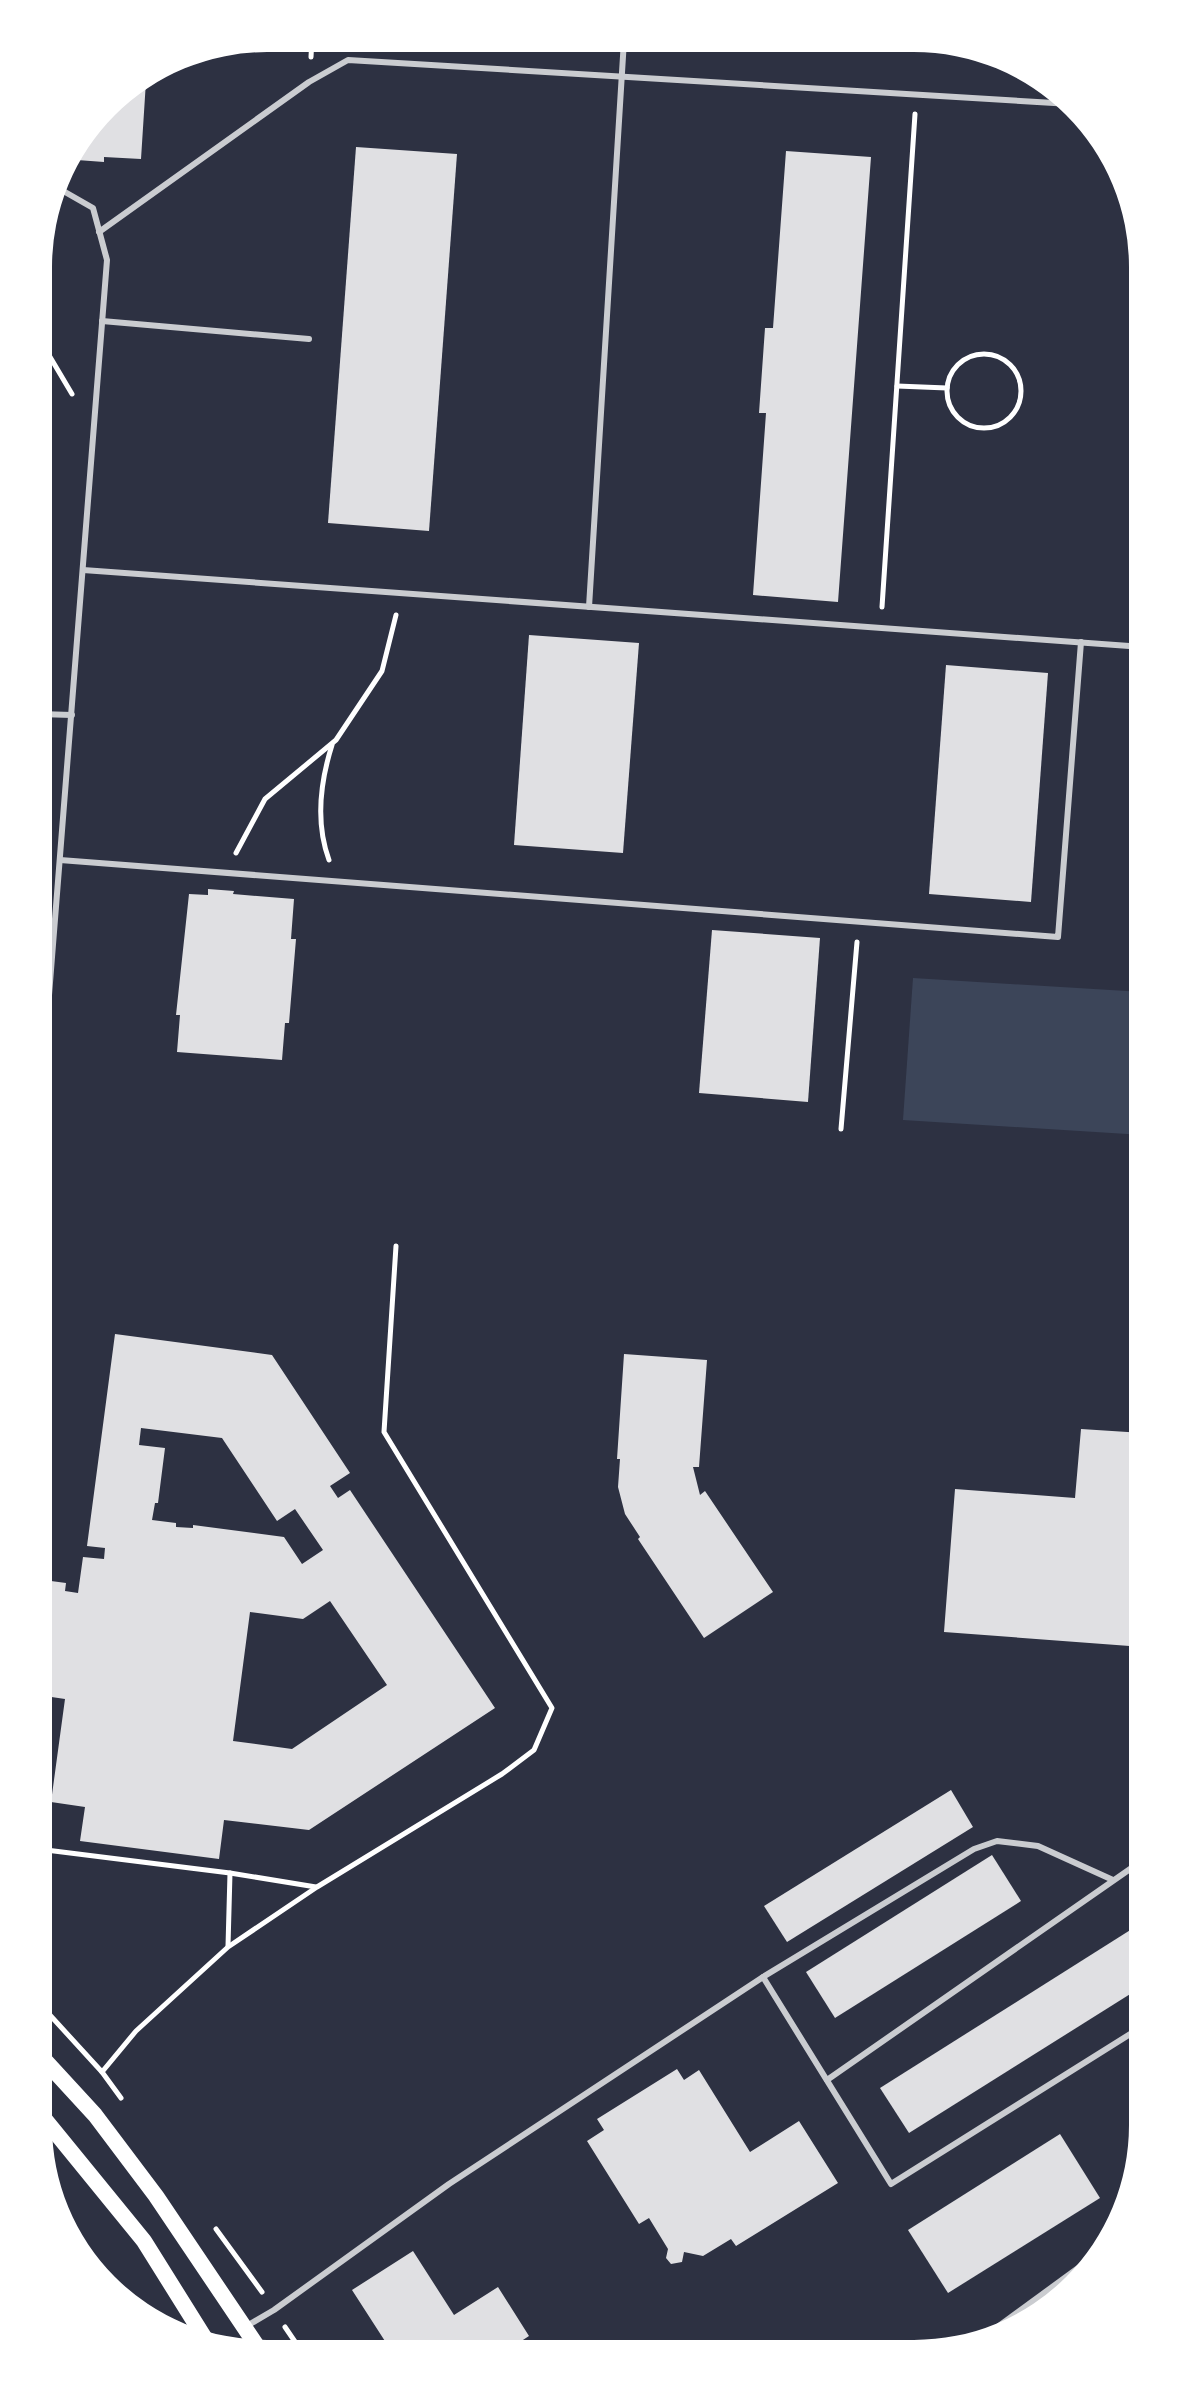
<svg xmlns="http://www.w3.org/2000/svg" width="1181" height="2392" viewBox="0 0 1181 2392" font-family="Arial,sans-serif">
<rect width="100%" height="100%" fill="#2d3142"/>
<polygon fill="#3c4559" points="913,978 1143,992 1143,1135 903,1120"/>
<g fill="#e0e0e3" fill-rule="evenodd">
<polygon points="139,81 146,81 141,159 104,157 104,162 77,160 77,154 71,154 116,95"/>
<polygon points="356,147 457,154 429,531 328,523"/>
<polygon points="786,151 871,157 838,602 753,595 766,413 759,413 765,328 773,328"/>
<polygon points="529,635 639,643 623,853 514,845"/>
<polygon points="946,665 1048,673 1031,902 929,894"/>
<polygon points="208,889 234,891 233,894 294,899 291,939 296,939 289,1023 285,1023 282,1060 177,1052 180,1015 176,1015 189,894 208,895"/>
<polygon points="712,930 820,938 808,1102 699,1093"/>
<path d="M 115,1334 L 272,1355 L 350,1473 L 330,1486 L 338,1498 L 350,1490 L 495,1708 L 309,1830 L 224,1820 L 219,1859 L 80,1841 L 85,1807 L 51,1802 L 65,1699 L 38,1695 L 39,1588 L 50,1590 L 51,1581 L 66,1583 L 65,1591 L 78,1593 L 83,1557 L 104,1559 L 105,1548 L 87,1546 ZM 141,1428 L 222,1438 L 277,1521 L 295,1509 L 323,1550 L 302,1564 L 284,1537 L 193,1525 L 193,1528 L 176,1527 L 176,1523 L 152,1520 L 155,1503 L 158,1503 L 165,1448 L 139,1445 ZM 330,1601 L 387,1685 L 292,1749 L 233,1741 L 250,1612 L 303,1619 Z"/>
<polygon points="624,1354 707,1360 699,1467 693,1467 700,1495 705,1491 773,1592 704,1638 638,1539 640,1537 625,1514 618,1487 620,1459 617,1459"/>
<polygon points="1081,1429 1143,1433 1143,1647 944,1632 955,1489 1075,1498"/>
<polygon points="951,1790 973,1827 787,1942 764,1906"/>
<polygon points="992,1855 1021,1901 835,2018 806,1972"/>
<polygon points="1143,1922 1143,1986 909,2133 880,2088"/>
<polygon points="677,2069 684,2080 699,2070 750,2152 799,2121 838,2183 736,2246 731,2239 703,2256 684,2252 682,2262 671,2264 666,2258 668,2249 649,2218 639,2224 587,2141 604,2130 597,2119"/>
<polygon points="1060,2134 1100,2198 948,2293 908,2230"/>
<polygon points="413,2251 454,2315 498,2287 529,2336 503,2353 392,2352 352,2290"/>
</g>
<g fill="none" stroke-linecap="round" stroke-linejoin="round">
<g stroke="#fff" stroke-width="5">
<polyline points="311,57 312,38"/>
<polyline points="40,340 72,394"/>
<circle cx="984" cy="391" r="37"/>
<polyline points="897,386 947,388"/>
<polyline points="882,607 915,114"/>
<polyline points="236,853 265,799 336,740 382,671 396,615"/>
<path d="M 329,860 C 315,822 320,783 332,745"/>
<polyline points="841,1129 857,942"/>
<polyline points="38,1849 230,1873 316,1887"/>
<polyline points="228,1946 230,1873"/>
<polyline points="38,2002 102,2072 121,2098"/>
<polyline points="102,2072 136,2031 228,1947 317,1887 502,1774 534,1750 552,1708 384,1432 396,1246"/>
<polyline points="216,2229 262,2292"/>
<polyline points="285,2327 302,2352"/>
</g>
<g stroke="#caccd0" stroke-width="6">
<polyline points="99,232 309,82 348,60 1071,104"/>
<polyline points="102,321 309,339"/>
<polyline points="83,570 1143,647"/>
<polyline points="589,607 624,40"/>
<polyline points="39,714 72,715"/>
<polyline points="60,860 1058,937 1081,642"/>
<polyline points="39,1122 107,260 93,208 65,192 54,191"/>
<polyline points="763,1977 974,1849 997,1841 1038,1846 1113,1880"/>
<polyline points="827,2080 1143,1860"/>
<polyline points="245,2327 274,2310 449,2184 763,1977 891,2184 1143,2026"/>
</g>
<polyline stroke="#caccd0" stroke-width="8" points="976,2344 1099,2254"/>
<g stroke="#fff" stroke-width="16">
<polyline points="38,2053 95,2115 156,2196 261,2352"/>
<polyline points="38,2111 144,2241 204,2337"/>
</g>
</g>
<path d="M0 0H1181V2392H0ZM267 52H914A215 215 0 0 1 1129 267V2125A215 215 0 0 1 914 2340H267A215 215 0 0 1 52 2125V267A215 215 0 0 1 267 52Z" fill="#fff" fill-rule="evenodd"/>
</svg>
